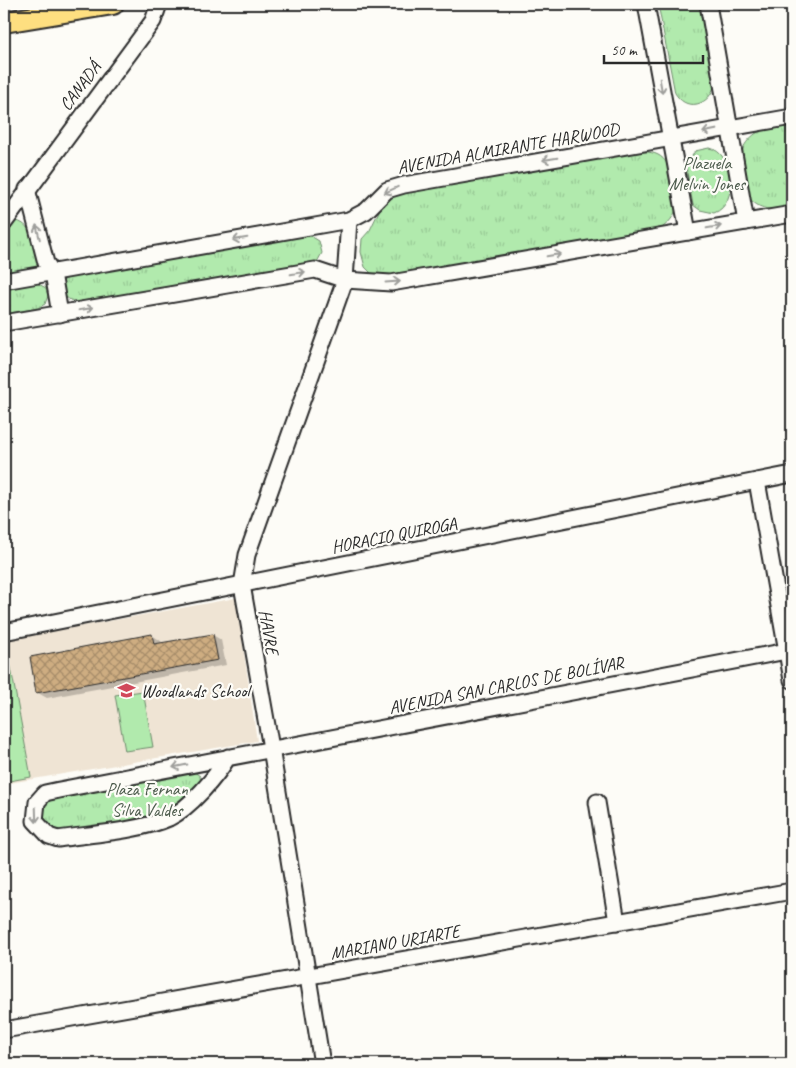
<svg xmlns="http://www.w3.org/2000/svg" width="796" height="1068" viewBox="0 0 796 1068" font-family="Caveat,sans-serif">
<defs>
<pattern id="grass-tufts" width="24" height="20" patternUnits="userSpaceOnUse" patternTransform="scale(1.25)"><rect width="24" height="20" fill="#b1eaad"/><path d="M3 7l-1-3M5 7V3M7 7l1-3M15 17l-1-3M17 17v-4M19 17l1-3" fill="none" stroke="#98c995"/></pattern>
<pattern id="building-cross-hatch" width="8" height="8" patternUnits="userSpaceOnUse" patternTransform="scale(1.25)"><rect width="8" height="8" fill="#cead81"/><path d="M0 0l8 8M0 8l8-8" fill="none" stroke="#a78d6a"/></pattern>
</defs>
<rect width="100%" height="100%" fill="#fdfcf7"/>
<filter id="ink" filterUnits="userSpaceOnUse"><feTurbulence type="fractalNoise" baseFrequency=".02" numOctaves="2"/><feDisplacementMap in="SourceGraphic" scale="10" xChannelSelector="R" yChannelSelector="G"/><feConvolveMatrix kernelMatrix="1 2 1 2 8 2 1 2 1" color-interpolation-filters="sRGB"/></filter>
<g filter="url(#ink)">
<polygon fill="#efe4d4" points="236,598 257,741 4,784 4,640"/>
<g fill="url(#grass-tufts)" stroke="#6e8a6c">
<path d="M 658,4 L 702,4 C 705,23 716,68 714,85 C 713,94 706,102 697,104 C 687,106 680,101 675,93 Z"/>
<path d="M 792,126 L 792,207 C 778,210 764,212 752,201 C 746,195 740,157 743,149 C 745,143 750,138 755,134 C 765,127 781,128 792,126 Z"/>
<path d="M 709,148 C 733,151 740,204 714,213 L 700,210 L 693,205 L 686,167 L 695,151 Z"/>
<path d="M 638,152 C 666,150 670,165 674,189 C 675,196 678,205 675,212 C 672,220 666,225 659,230 L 400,276 L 376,276 L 372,274 L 365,267 L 361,252 L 362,239 L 370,230 L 381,207 L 387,200 L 398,194 Z"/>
<path d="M 16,221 C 34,224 36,251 40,266 L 39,268 L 4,275 L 4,234 Z"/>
<path d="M 309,235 L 319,241 L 322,253 L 317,262 L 308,264 L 77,302 C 64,299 59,292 64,280 L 73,275 Z"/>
<polygon points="35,282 46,288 48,296 45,304 38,308 4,314 4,287"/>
<polygon points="193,771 200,776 201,784 188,797 160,816 58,836 44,830 40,807 47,799"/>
</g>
<g fill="#b1eaad" stroke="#6e8a6c">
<polygon points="4,652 8,652 31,777 4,782"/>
<polygon points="143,691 153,747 125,751 115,695"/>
</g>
<polygon fill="#0003" points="152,635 161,641 162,644 213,635 221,640 226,665 47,698 38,693"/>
<polygon fill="url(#building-cross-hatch)" stroke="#2b2b2b" points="152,634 154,644 213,634 218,660 36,693 30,657"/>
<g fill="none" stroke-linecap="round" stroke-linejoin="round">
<defs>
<g id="minor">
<polyline points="646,4 688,232"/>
<polyline points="708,4 746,222"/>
<polyline points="27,189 46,263 53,273 60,314"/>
<polyline points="4,223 153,21 159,4"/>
<polyline points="4,281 349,220 366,211 387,190 404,185 792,117"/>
<polyline points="4,323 315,270 345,280 391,283 792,214"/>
<polyline points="757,481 792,680"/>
<polyline points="4,632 792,474"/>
<path d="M 228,757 C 216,777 190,808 169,818 C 140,831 91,834 58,839 L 49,836 L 35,821 L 37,802 L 45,793 L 59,790 L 792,650"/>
<polyline points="597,802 617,922"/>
<polyline points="4,1030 792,891"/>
<polyline points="322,1064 271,748 242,585 247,555 345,280 349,220"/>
</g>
<polyline id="major" points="4,22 113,4"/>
</defs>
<use href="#minor" stroke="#2b2b2b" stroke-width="19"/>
<use href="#major" stroke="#2b2b2b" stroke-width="24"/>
<use href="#minor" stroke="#fdfcf7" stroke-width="15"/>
<use href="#major" stroke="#fedf80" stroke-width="20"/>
</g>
<defs><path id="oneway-shaft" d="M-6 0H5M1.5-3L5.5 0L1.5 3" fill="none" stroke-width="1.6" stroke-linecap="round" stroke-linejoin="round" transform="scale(1.25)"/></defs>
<g stroke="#9e9e9b">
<use href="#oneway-shaft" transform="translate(661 86) rotate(80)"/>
<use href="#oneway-shaft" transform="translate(710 131) rotate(169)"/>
<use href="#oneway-shaft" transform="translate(550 159) rotate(170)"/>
<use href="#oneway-shaft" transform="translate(391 190) rotate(155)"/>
<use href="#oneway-shaft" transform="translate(714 227) rotate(-10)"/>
<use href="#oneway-shaft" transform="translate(38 232) rotate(-104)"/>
<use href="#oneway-shaft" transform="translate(240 239) rotate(170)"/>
<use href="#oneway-shaft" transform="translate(554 255) rotate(-10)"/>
<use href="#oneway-shaft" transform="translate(298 273) rotate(-10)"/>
<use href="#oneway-shaft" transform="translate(393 282) rotate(-4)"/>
<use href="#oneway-shaft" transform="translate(86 309) rotate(-10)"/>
<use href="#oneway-shaft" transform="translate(180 766) rotate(169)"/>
<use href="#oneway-shaft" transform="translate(36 815) rotate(88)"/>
</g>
</g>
<defs>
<symbol id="school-bare" viewBox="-9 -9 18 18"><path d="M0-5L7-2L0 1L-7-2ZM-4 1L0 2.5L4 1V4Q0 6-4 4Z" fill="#d1495b" stroke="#fdfcf7" stroke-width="2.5" paint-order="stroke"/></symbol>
</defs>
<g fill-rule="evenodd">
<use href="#school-bare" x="114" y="678" width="25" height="25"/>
</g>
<g text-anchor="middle" stroke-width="4.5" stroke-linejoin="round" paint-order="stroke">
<g font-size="18" fill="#2b2b2b" stroke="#fdfcf7">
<text transform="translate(80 86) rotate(-53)" y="6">CANADÁ</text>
<text transform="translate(508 148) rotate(-10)" y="6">AVENIDA ALMIRANTE HARWOOD</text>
<text transform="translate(394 535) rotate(-11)" y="6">HORACIO QUIROGA</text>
<text transform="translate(269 632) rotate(80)" y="6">HAVRE</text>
<text transform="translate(506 685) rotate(-11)" y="6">AVENIDA SAN CARLOS DE BOLÍVAR</text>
<text transform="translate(395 942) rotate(-10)" y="6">MARIANO URIARTE</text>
</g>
<g font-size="18" fill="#4c5b4c" stroke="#fdfcf7">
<text x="707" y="169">Plazuela<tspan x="707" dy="21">Melvin Jones</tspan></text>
<text x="147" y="795">Plaza Fernan<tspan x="147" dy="21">Silva Valdes</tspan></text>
</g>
<g font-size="18" fill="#2b2b2b" stroke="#fdfcf7" text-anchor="start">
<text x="141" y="697">Woodlands School</text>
</g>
</g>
<rect width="796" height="1068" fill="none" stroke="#fdfcf7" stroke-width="20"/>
<rect x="10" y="10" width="776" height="1048" fill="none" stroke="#2b2b2b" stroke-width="2" filter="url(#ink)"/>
<path d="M604 55v8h99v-8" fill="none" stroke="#2b2b2b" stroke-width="2.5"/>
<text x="611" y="55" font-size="15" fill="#2b2b2b" stroke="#fdfcf7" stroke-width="4" paint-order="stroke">50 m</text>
</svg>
